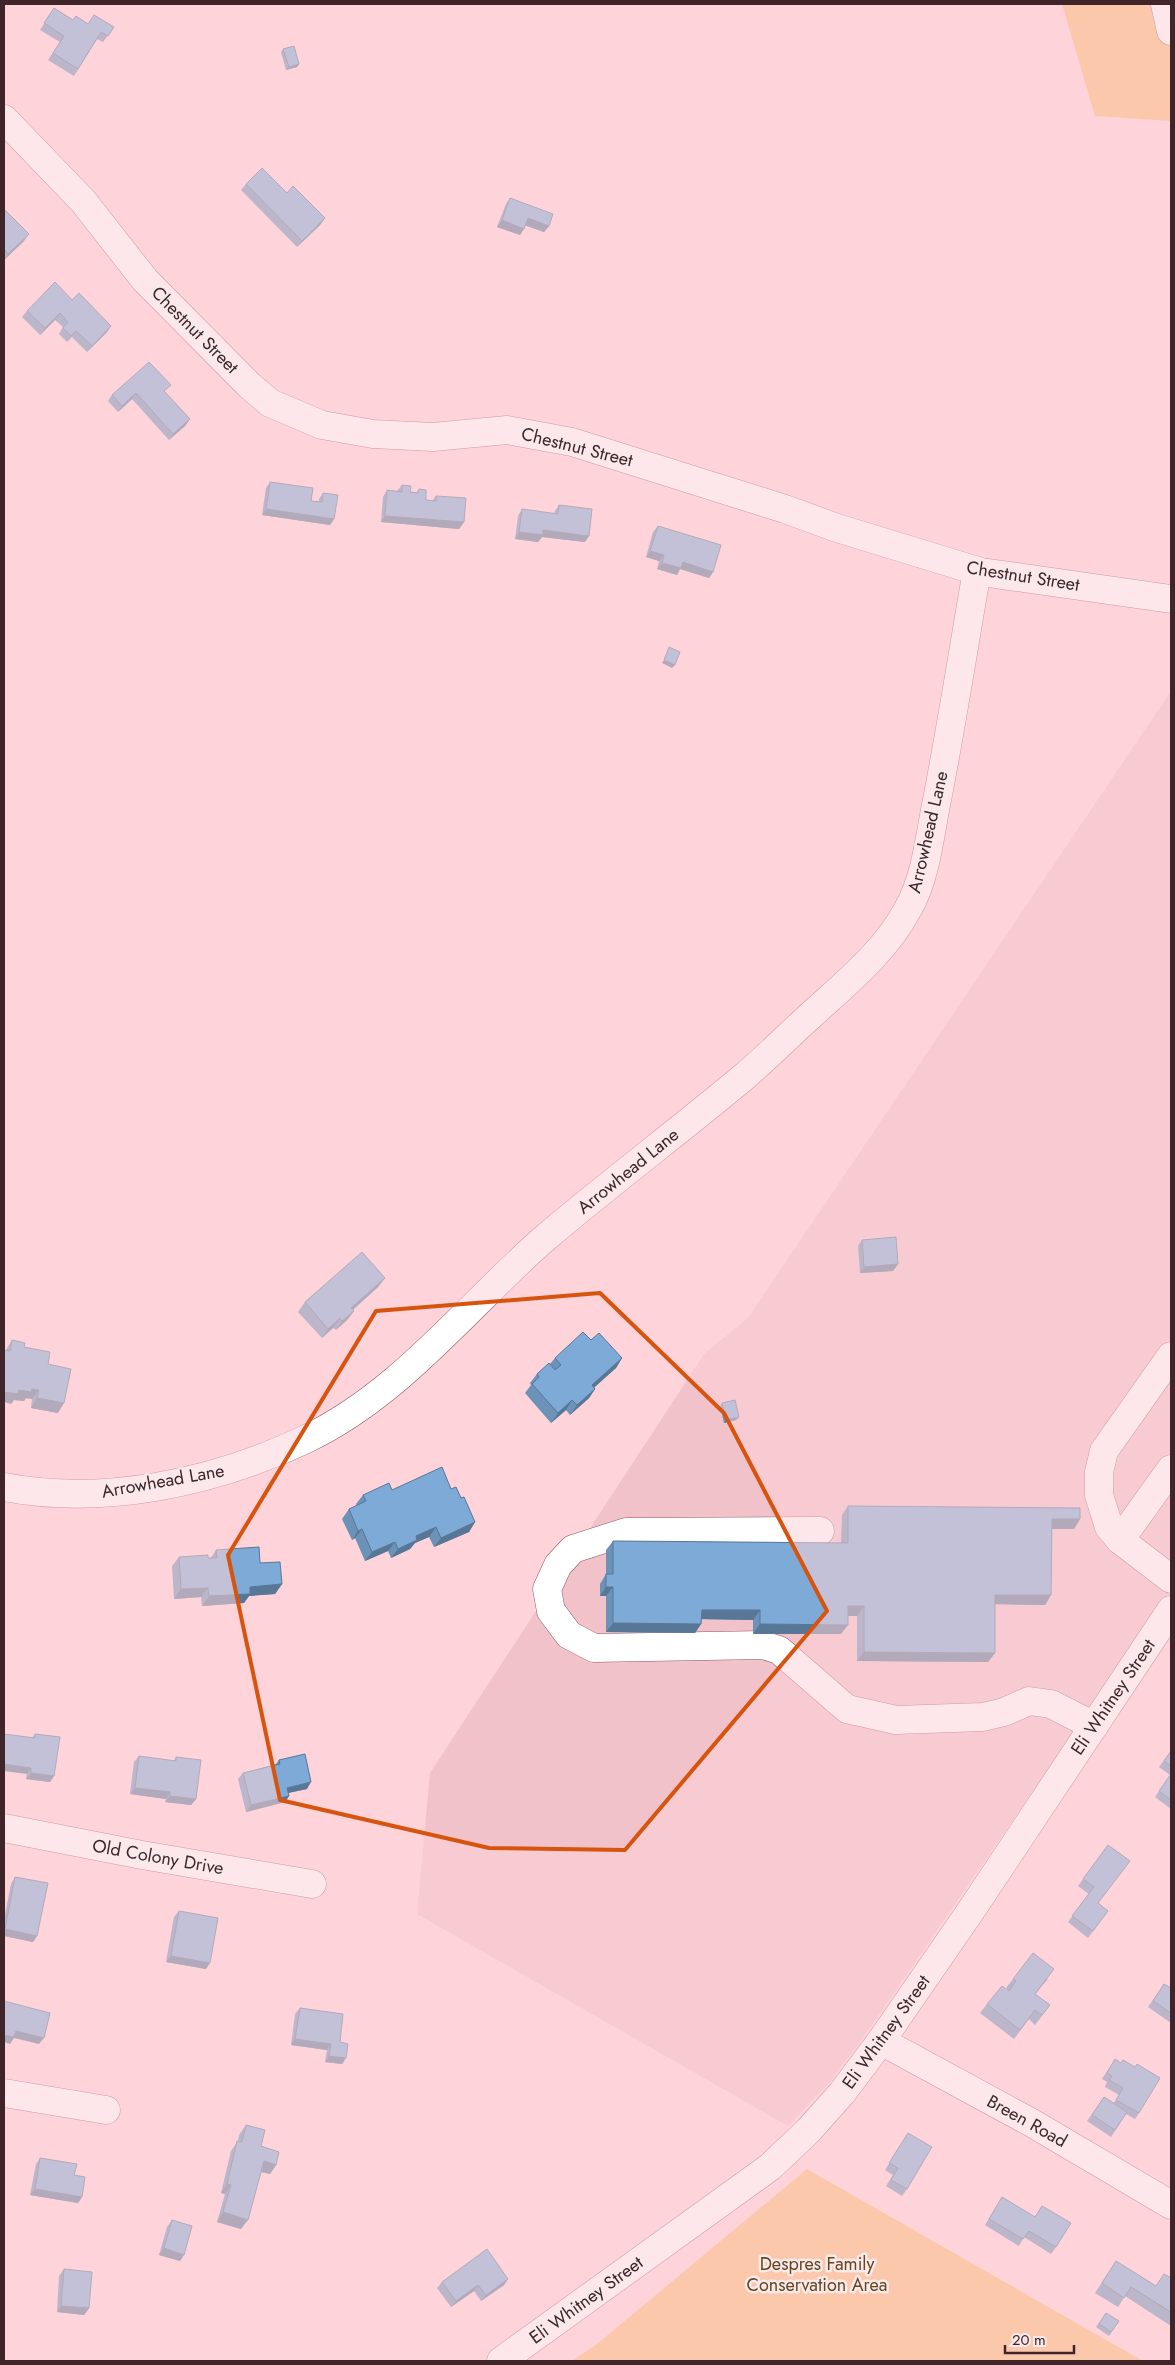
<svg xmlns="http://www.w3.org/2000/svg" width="1175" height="2365" viewBox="0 0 1175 2365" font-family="Jost,sans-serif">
<rect width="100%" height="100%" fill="#fed3d9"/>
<polygon fill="#f1c2c9" points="1171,691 1171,1590 865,2035 829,2083 788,2126 417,1914 430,1773 704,1354 748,1318"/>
<g fill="#f9bb77">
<polygon points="1062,4 1171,4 1171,121 1095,116"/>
<polygon points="807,2169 1143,2361 572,2361 597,2344"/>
</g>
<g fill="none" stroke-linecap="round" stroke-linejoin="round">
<defs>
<g id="minor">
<polyline points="1165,4 1171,31"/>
<polyline points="4,119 83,201 145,280 249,385 270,403 322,425 373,434 433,437 507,430 572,442 785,509 837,528 981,572 1171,599"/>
<polyline points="1171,1356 1104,1451 1099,1472 1099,1495 1109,1527 1120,1540 1171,1579"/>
<path d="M 4,1487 C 103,1506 213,1483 304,1440 C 400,1395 467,1306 545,1238 C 610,1183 679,1131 745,1076 C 767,1057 788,1036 810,1016 C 846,983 885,952 908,909 C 925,879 929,842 935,810 C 951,730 963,650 977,571"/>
<polyline points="820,1531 626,1532 573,1549 558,1565 547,1589 551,1611 569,1635 594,1648 763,1645 779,1650 847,1709 896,1720 983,1717 1004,1712 1029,1701 1051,1704 1094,1726"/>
<polyline points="1120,1540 1171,1469"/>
<polyline points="4,1828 142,1855 312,1884"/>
<polyline points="881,2041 1032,2123 1171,2205"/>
<polyline points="4,2093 106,2110"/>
<polyline points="501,2361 770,2167 808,2131 842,2093 881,2041 972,1909 1171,1610"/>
</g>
</defs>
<use href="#minor" stroke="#935762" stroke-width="29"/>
<use href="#minor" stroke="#fff" stroke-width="28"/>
</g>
<g fill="#6c92b8">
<polygon points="54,8 73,20 76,16 88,24 114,27 103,42 97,39 74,76 48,60 60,42 40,30"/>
<polygon points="283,49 299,64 297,67 286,70 281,52"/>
<polygon points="246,184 287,193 325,218 320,225 297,247 241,190"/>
<polygon points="510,198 549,226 544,232 525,225 520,235 497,227 506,204"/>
<polygon points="4,209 24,241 4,260"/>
<polygon points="72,300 107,332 87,352 72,337 67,342 59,334 63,327 55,320 40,335 22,317 27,311"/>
<polygon points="165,392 190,419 185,426 169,440 132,399 118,412 108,401 112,395"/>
<polygon points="270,482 311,501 319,502 319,499 323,493 334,519 330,525 262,515 266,488"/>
<polygon points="402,485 410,492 417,492 419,489 426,500 433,500 436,496 464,522 459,529 381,522 383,497 387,490 397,491"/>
<polygon points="559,505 585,542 542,537 538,542 515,539 518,516 522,509 554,514 555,511"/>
<polygon points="658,526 713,572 709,578 680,569 677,575 657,569 659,561 646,557 653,532"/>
<polygon points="862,1240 898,1264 893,1271 860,1273 858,1246"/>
<polygon points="385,1278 378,1287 353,1310 354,1311 347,1320 336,1330 333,1328 322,1338 298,1312 305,1302"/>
<polygon points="12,1340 24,1347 48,1364 58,1413 31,1408 32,1399 26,1398 24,1401 14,1400 11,1404 6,1350"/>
<polygon points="591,1340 622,1358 616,1368 594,1387 595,1389 589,1398 570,1415 566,1410 551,1423 525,1393 531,1385 530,1383 537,1374 550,1364 555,1358"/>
<polygon points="722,1403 739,1417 736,1420 724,1423 720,1406"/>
<polygon points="451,1489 461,1498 475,1522 469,1532 434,1547 429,1537 415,1543 410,1549 391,1558 388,1551 365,1561 355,1538 352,1540 342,1519 349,1509 357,1506 356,1504 363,1495 392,1490"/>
<polygon points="848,1506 1080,1519 1074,1529 1052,1529 1051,1595 1045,1605 995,1604 995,1653 988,1662 857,1661 857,1616 848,1616 841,1634 753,1634 753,1620 701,1619 701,1624 695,1633 606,1632 606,1596 600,1596 600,1584 606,1574 606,1550 613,1541 841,1543 842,1515"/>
<polygon points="216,1550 260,1563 282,1584 275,1594 249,1596 244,1603 202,1606 201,1597 174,1599 172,1566 179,1557 211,1558"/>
<polygon points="35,1734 54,1776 50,1782 26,1779 32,1738"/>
<polygon points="1171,1751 1171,1809 1155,1797 1170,1775 1159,1767"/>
<polygon points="139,1756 174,1761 176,1757 196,1799 191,1805 165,1802 166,1799 130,1794 134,1762"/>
<polygon points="279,1760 307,1789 288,1793 289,1796 285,1802 246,1812 238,1779 243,1773 276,1764"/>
<polygon points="1108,1845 1098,1904 1108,1911 1088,1938 1068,1922 1089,1894 1078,1886"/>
<polygon points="15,1877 37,1936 33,1942 4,1936 4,1919 11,1884"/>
<polygon points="179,1911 206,1969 166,1962 174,1917"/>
<polygon points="1013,1979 1048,1979 1035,1994 1050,2005 1035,2025 1029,2019 1014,2039 980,2013 987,2004 1009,1991 1006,1988"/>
<polygon points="1164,1984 1171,1988 1171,2023 1148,2007"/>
<polygon points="300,2008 340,2042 346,2058 342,2064 325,2062 327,2050 291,2045 295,2014"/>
<polygon points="1115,2059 1139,2113 1135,2119 1126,2114 1111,2137 1087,2121 1104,2097 1114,2103 1119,2095 1105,2087 1107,2082 1102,2079"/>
<polygon points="246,2125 261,2146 276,2165 270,2174 261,2172 241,2229 217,2222 225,2194 221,2193 231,2151 238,2141 239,2135"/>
<polygon points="908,2133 907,2189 902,2196 886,2186 893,2175 885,2170"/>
<polygon points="40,2158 74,2175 82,2197 78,2203 30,2195 36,2164"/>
<polygon points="1002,2197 1035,2217 1042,2206 1056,2247 1051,2254 1024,2237 1019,2246 985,2225"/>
<polygon points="172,2220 180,2261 159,2255 167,2227"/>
<polygon points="1116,2261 1156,2286 1164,2274 1171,2278 1171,2326 1125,2296 1118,2307 1095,2293"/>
<polygon points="64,2269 89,2308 84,2315 57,2312 59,2276"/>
<polygon points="508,2279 504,2285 481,2301 474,2291 451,2307 437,2288 442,2282"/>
<polygon points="1106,2313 1119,2321 1109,2336 1096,2327"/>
</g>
<g fill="#587796">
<polygon points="299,64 297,67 286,70 289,67"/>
<polygon points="325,218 320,225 297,247 302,241"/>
<polygon points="528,218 549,226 544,232 524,225"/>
<polygon points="502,220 524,229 520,235 497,227"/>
<polygon points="29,234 24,241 4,260 8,254"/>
<polygon points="60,313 55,320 40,335 45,328"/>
<polygon points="111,326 107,332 87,352 92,346"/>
<polygon points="136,393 132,399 118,412 122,406"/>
<polygon points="190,419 185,426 169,440 173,434"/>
<polygon points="266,509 334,519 330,525 262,515"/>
<polygon points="385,516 464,522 459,529 381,522"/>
<polygon points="543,530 589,536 585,542 542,537 538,542 515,539 519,532"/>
<polygon points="650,551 664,555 659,561 646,557"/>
<polygon points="683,562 713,572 709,578 680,569 677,575 657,569 662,563"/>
<polygon points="664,660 675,665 672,668 662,663"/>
<polygon points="898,1264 893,1271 860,1273 864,1267"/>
<polygon points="385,1278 378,1287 344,1317 351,1308"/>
<polygon points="354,1311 347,1320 336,1330 342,1321"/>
<polygon points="340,1318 333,1328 322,1338 328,1329"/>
<polygon points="622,1358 616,1368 586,1395 592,1385"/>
<polygon points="32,1389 39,1390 32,1399 26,1398 24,1401 14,1400 11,1404 4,1402 4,1392"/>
<polygon points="595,1389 589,1398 570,1415 577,1405"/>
<polygon points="37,1398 64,1403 58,1413 31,1408"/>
<polygon points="572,1400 566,1410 551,1423 558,1413"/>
<polygon points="739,1417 736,1420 724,1423 726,1420"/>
<polygon points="1052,1519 1080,1519 1074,1529 1046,1529"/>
<polygon points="475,1522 469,1532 434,1547 441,1538"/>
<polygon points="436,1527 429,1537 415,1543 410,1549 391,1558 398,1549 416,1536"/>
<polygon points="362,1529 355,1538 352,1540 358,1531"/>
<polygon points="395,1542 388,1551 365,1561 372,1552"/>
<polygon points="282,1584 275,1594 249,1596 244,1603 202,1606 209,1596 250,1587"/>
<polygon points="606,1587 613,1587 606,1596 600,1596"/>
<polygon points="208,1588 201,1597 174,1599 181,1589"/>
<polygon points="995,1595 1051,1595 1045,1605 989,1604"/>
<polygon points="848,1606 864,1606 857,1616 841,1616"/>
<polygon points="702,1610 760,1610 753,1620 695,1619"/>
<polygon points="613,1623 701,1624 695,1633 606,1632"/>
<polygon points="760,1624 848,1625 841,1634 753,1634"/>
<polygon points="864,1652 995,1653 988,1662 857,1661"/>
<polygon points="4,1764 31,1768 27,1774 4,1771"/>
<polygon points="31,1773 54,1776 50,1782 26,1779"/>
<polygon points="311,1782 307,1789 283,1794 287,1788"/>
<polygon points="135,1788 170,1792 166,1799 130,1794"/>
<polygon points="170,1796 196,1799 191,1805 165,1802"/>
<polygon points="289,1796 285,1802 246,1812 251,1805"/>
<polygon points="5,1929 37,1936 33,1942 4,1936 4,1931"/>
<polygon points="171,1956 210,1963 206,1969 166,1962"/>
<polygon points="16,2031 44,2038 39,2044 14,2038 10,2044 4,2042 4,2035"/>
<polygon points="295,2039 331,2044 327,2050 291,2045"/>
<polygon points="329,2056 346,2058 342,2064 325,2062"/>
<polygon points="264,2161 276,2165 270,2174 257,2171"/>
<polygon points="227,2184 231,2185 225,2194 221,2193"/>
<polygon points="35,2189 82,2197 78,2203 30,2195"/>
<polygon points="223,2212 248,2220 241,2229 217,2222"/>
<polygon points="164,2248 184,2255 180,2261 159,2255"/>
<polygon points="508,2279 504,2285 481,2301 486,2295"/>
<polygon points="478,2285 474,2291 451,2307 456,2301"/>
<polygon points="61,2306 89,2308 84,2315 57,2312"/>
</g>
<g fill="#7daad6" stroke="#587796">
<polygon points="54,8 73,20 76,16 88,24 94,15 114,27 108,36 101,32 78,69 53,53 64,36 44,23"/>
<polygon points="294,46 299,64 289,67 283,49"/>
<polygon points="262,168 287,193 293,186 325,218 302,241 246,184"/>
<polygon points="510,198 553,214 549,226 528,218 524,229 502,220"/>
<polygon points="4,209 29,234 8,254 4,249"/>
<polygon points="55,282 72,300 79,293 111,326 92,346 76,331 71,336 63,328 68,322 60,313 45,328 27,311"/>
<polygon points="149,362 171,385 164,391 190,419 173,434 136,393 122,406 112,395"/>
<polygon points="270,482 313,488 311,501 322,502 323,493 338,495 334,519 266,509"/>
<polygon points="402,485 411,486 410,492 418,493 419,489 426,490 426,500 436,501 436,496 466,498 464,522 385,516 387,490 402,492"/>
<polygon points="559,505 592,509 589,536 543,530 543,535 519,532 522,509 558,514"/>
<polygon points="658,526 721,545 713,572 683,562 681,568 662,563 664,555 650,551"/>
<polygon points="669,647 680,652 675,665 664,660"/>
<polygon points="896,1237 898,1264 864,1267 862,1240"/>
<polygon points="362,1252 385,1278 351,1308 354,1311 342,1321 340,1318 328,1329 305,1302"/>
<polygon points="583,1332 591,1340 599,1333 622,1358 592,1385 595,1389 577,1405 572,1400 558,1413 532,1384 539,1377 537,1374 549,1363 555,1370 561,1365 555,1358"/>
<polygon points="12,1340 25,1343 24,1347 50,1352 48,1364 71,1369 64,1403 37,1398 39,1390 32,1389 31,1392 19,1390 18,1394 4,1392 4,1350 10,1351"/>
<polygon points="735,1400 739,1417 726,1420 722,1403"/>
<polygon points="442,1467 451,1489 456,1487 461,1498 464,1497 475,1522 441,1538 436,1527 416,1536 417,1540 398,1549 395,1542 372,1552 362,1529 358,1531 349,1509 366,1501 363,1495 389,1483 392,1490"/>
<polygon points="848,1506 1080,1508 1080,1519 1052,1519 1051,1595 995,1595 995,1653 864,1652 864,1606 848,1606 848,1625 760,1624 760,1610 702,1610 701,1624 613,1623 613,1587 606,1587 606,1574 613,1574 613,1541 848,1543"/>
<polygon points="259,1547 260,1563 280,1562 282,1584 250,1587 250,1594 209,1596 208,1588 181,1589 179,1557 208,1555 208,1558 217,1558 216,1550"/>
<polygon points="4,1734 35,1738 35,1734 60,1737 54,1776 31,1773 31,1768 4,1764"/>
<polygon points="1171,1751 1171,1766 1164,1761"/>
<polygon points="305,1754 311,1782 287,1788 289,1796 251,1805 243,1773 280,1764 279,1760"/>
<polygon points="139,1756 176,1761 176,1757 201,1760 196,1799 170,1796 170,1792 135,1788"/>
<polygon points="1171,1774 1171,1800 1159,1791"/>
<polygon points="1108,1845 1130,1861 1098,1903 1108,1911 1093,1931 1072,1916 1094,1887 1083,1879"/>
<polygon points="15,1877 48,1883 37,1936 5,1929"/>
<polygon points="179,1911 218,1918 210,1963 171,1956"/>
<polygon points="1033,1953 1054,1969 1035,1994 1050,2005 1042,2015 1035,2010 1020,2030 987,2004 1002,1986 1009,1991 1016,1981 1013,1979"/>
<polygon points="1164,1984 1171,1988 1171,2013 1153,2001"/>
<polygon points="4,2001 50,2013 44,2038 16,2031 14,2037 4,2035"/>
<polygon points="300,2008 343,2014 340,2042 348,2044 346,2058 329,2056 331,2044 295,2039"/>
<polygon points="1115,2059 1121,2063 1123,2060 1135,2067 1137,2064 1160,2078 1139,2113 1116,2100 1123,2088 1109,2080 1112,2076 1107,2073"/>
<polygon points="1104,2097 1127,2112 1115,2130 1092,2115"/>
<polygon points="246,2125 265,2130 261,2146 279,2152 276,2165 264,2161 248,2220 223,2212 231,2185 227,2184 237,2141 242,2142"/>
<polygon points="908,2133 932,2147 907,2189 891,2180 898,2168 889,2163"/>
<polygon points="40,2158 77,2164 74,2175 85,2177 82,2197 35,2189"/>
<polygon points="1002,2197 1035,2217 1042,2206 1071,2223 1056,2247 1029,2231 1023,2239 989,2219"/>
<polygon points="172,2220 192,2226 184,2255 164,2248"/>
<polygon points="487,2249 508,2279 486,2295 478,2285 456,2301 442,2282"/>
<polygon points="1116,2261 1156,2286 1164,2274 1171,2278 1171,2312 1131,2287 1124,2298 1102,2283"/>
<polygon points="64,2269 92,2272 89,2308 61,2306"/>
<polygon points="1106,2313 1119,2321 1111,2332 1099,2324"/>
</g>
<path d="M0 0H1175V2365H0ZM 600,1293 L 724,1413 L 827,1611 L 625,1850 L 489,1848 L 280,1800 L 228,1555 L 376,1311 Z" fill="#fed3d9" fill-opacity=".55" fill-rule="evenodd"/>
<path fill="none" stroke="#d7540f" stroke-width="4" stroke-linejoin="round" d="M 600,1293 L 724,1413 L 827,1611 L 625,1850 L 489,1848 L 280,1800 L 228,1555 L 376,1311 Z"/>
<g text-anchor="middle" stroke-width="5" stroke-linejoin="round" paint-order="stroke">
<g font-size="18" fill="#3f252a" stroke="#f8e9eb">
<text transform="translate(195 330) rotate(45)" y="6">Chestnut Street</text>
<text transform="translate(577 447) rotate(14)" y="6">Chestnut Street</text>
<text transform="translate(1023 576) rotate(9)" y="6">Chestnut Street</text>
<text transform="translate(928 832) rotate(-77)" y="6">Arrowhead Lane</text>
<text transform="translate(628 1171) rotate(-39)" y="6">Arrowhead Lane</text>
<text transform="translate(163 1481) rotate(-10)" y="6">Arrowhead Lane</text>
<text transform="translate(1113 1697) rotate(-56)" y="6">Eli Whitney Street</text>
<text transform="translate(158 1857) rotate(10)" y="6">Old Colony Drive</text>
<text transform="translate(886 2032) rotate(-54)" y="6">Eli Whitney Street</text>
<text transform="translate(1027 2121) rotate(29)" y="6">Breen Road</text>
<text transform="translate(586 2300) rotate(-36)" y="6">Eli Whitney Street</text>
</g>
<g font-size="18" fill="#67461f" stroke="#f8e9eb">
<text x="817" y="2270">Despres Family<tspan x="817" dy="21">Conservation Area</tspan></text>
</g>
</g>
<rect width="1175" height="2365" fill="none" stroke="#3f252a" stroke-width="10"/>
<path d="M1005 2345v8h69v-8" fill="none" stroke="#3f252a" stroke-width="2.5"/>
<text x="1012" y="2345" font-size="15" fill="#3f252a" stroke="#f8e9eb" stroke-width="4" paint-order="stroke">20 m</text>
</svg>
